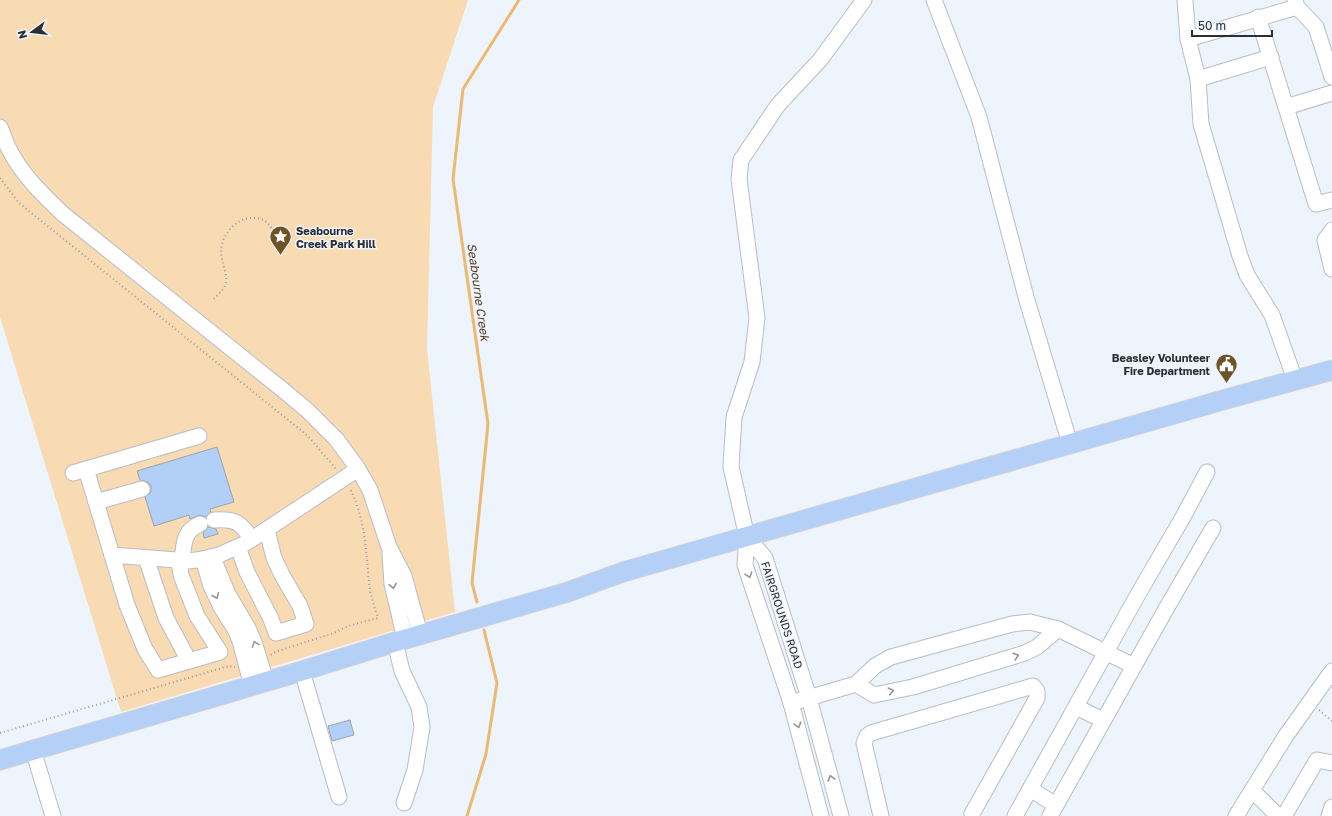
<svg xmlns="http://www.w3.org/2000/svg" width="1332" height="816" viewBox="0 0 1332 816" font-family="'Golos Text',sans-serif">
<rect width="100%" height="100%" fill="#eef4fc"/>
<polygon fill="#f8dab3" points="0,0 468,0 433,107 427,349 455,612 121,712 0,317"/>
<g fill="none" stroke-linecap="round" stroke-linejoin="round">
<g stroke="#ebb970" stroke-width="3">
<polyline points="477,602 472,583 488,424 453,179 463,89 519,0"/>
<polyline points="467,816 486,754 497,683 484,630"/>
</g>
</g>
<g fill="#b2cff7" stroke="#9ea3ab">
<polygon points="217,447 234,502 210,509 211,512 206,517 200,515 190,519 189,515 154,526 145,497 151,492 151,486 148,482 140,480 137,471"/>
<polygon points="208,527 216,529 218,534 204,538 203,533"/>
<polygon points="350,720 354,735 332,741 328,726"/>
</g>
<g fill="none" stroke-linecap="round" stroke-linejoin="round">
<defs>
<g id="minor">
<polyline points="934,0 979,117 1026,297 1070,444"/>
<polyline points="1185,0 1188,39 1198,79 1201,124 1240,256 1247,275 1272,315 1295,380"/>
<polyline points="1295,0 1297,7 1316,27 1332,77"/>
<polyline points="1258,17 1316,204 1332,200"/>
<polyline points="1188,39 1297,7"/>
<polyline points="1198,79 1271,57"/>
<polyline points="1286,107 1332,93"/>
<path d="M 0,127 C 3,133 5,141 8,147 C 21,174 42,194 63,214 L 283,390 L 307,410 L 337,440 L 358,469 L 370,490 L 389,547 L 404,576 L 420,634"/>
<polyline points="1332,230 1325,240 1332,269"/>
<polyline points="86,469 127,605 145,649 158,670 220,652 197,616 181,575 179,561"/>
<polyline points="73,473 199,436"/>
<polyline points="96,502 142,489"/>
<path d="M 214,520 C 236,519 239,521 252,539"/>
<polyline points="747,537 765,558 809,698 841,816"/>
<polyline points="238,547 247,572 271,619 276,633 306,624 300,606 282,575 274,558 267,530"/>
<polyline points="390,554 392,584 405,639"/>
<polyline points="112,555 189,561 203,559 219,555 246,543 358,469"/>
<polyline points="213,556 217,568 228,594 248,628 254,642 266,681"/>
<polyline points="146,558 166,618 189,661"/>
<polyline points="203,559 211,586 221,607 236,631 240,641 252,686"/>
<path d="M 182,561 C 184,544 183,531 200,524"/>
<polyline points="395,642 402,671 419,707 422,727 415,770 404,803"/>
<polyline points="302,671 339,797"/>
<polyline points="856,684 874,695 913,687 1025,653 1037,647 1058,629"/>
<polyline points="791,703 856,684 875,666 891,657 1012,624 1030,622 1058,629 1134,666"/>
<polyline points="1076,707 1103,720"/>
<polyline points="33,750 53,816"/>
<polyline points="1030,789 1056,805"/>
<polyline points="1252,790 1278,816"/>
<polyline points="821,816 791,703 745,565 747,537 731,467 734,417 752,362 757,318 739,179 741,160 778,105 820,60 864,0"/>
<polyline points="881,816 864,743 867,736 871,733 1033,686 1037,691 1037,698 972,814"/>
<polyline points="1015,816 1137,596 1183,517 1207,472"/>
<polyline points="1050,816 1166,609 1213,528"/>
<polyline points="1236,816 1285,737 1332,671"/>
<polyline points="1284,816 1317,760 1332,763"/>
<polyline points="1329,816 1332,807"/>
</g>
<polyline id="major" points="0,760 302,671 395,642 568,592 623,572 1223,400 1332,370"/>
</defs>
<use href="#minor" stroke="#b8bdc5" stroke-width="17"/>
<use href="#major" stroke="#d1d1d2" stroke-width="21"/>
<g stroke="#969aa0" stroke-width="2" stroke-dasharray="1 3" stroke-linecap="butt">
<polyline points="0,178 19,203 308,436 336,469"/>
<path d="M 214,299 C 218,294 225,289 226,282 C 227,274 223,266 222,258 C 218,243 228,227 242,220 C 249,217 259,217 265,221 C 274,227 276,240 278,249"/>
<path d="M 271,655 L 275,652 L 334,633 L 348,626 L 378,618 C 374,606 370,594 369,582 C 366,550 365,518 350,489"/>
<polyline points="1319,710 1332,721"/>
<polyline points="0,733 229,666 235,667"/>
</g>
<use href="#minor" stroke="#fff" stroke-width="15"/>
<use href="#major" stroke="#b5d0f7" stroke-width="19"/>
</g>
<defs><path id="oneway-chevron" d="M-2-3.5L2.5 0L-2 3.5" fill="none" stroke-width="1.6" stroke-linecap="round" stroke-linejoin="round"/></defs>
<g stroke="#969698">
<use href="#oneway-chevron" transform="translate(749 575) rotate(72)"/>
<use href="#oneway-chevron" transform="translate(393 586) rotate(80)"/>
<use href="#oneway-chevron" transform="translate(216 596) rotate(67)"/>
<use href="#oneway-chevron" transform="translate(255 644) rotate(-111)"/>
<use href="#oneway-chevron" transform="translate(1016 656) rotate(-17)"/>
<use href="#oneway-chevron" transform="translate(891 691) rotate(-12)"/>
<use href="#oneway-chevron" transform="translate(798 725) rotate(74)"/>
<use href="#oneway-chevron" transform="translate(831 778) rotate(-105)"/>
</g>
<defs>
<symbol id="sight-pin" viewBox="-11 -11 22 30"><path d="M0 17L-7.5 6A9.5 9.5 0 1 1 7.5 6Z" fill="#6f5225" stroke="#eef4fc"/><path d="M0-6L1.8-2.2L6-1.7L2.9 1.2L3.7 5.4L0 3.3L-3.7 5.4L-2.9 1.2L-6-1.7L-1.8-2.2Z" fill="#fff"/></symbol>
<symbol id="civic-pin" viewBox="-11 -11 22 30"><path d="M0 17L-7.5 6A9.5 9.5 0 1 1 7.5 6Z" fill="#6f5225" stroke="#eef4fc"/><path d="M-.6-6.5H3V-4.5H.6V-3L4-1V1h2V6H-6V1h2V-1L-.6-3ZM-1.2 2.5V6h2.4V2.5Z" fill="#fff"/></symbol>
</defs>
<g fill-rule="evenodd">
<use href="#sight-pin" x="268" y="224" width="25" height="34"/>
<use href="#civic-pin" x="1214" y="352" width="25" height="34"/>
</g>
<g text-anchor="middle" stroke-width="3" stroke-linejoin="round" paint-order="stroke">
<g font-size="11" font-weight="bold" fill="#2c2e32" stroke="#eef4fc" text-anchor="start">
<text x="296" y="235">Seabourne<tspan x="296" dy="13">Creek Park Hill</tspan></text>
<text x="1210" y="362" text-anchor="end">Beasley Volunteer<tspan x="1210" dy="13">Fire Department</tspan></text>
</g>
<g font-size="11" fill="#2c2e32" stroke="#eef4fc">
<text transform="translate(782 615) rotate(72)" y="4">FAIRGROUNDS ROAD</text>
</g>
<g font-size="12" font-style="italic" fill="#523c1d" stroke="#eef4fc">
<text transform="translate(478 292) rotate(82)" y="4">Seabourne Creek</text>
</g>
</g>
<g transform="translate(32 32) rotate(255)" stroke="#eef4fc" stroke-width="3" paint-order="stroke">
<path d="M0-3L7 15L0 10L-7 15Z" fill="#2c2e32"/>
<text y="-6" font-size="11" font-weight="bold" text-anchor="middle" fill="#2c2e32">N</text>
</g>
<path d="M1192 30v6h80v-6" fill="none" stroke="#2c2e32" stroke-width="2"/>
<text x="1198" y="30" font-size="12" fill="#2c2e32" stroke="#eef4fc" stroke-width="3" paint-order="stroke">50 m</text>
</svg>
